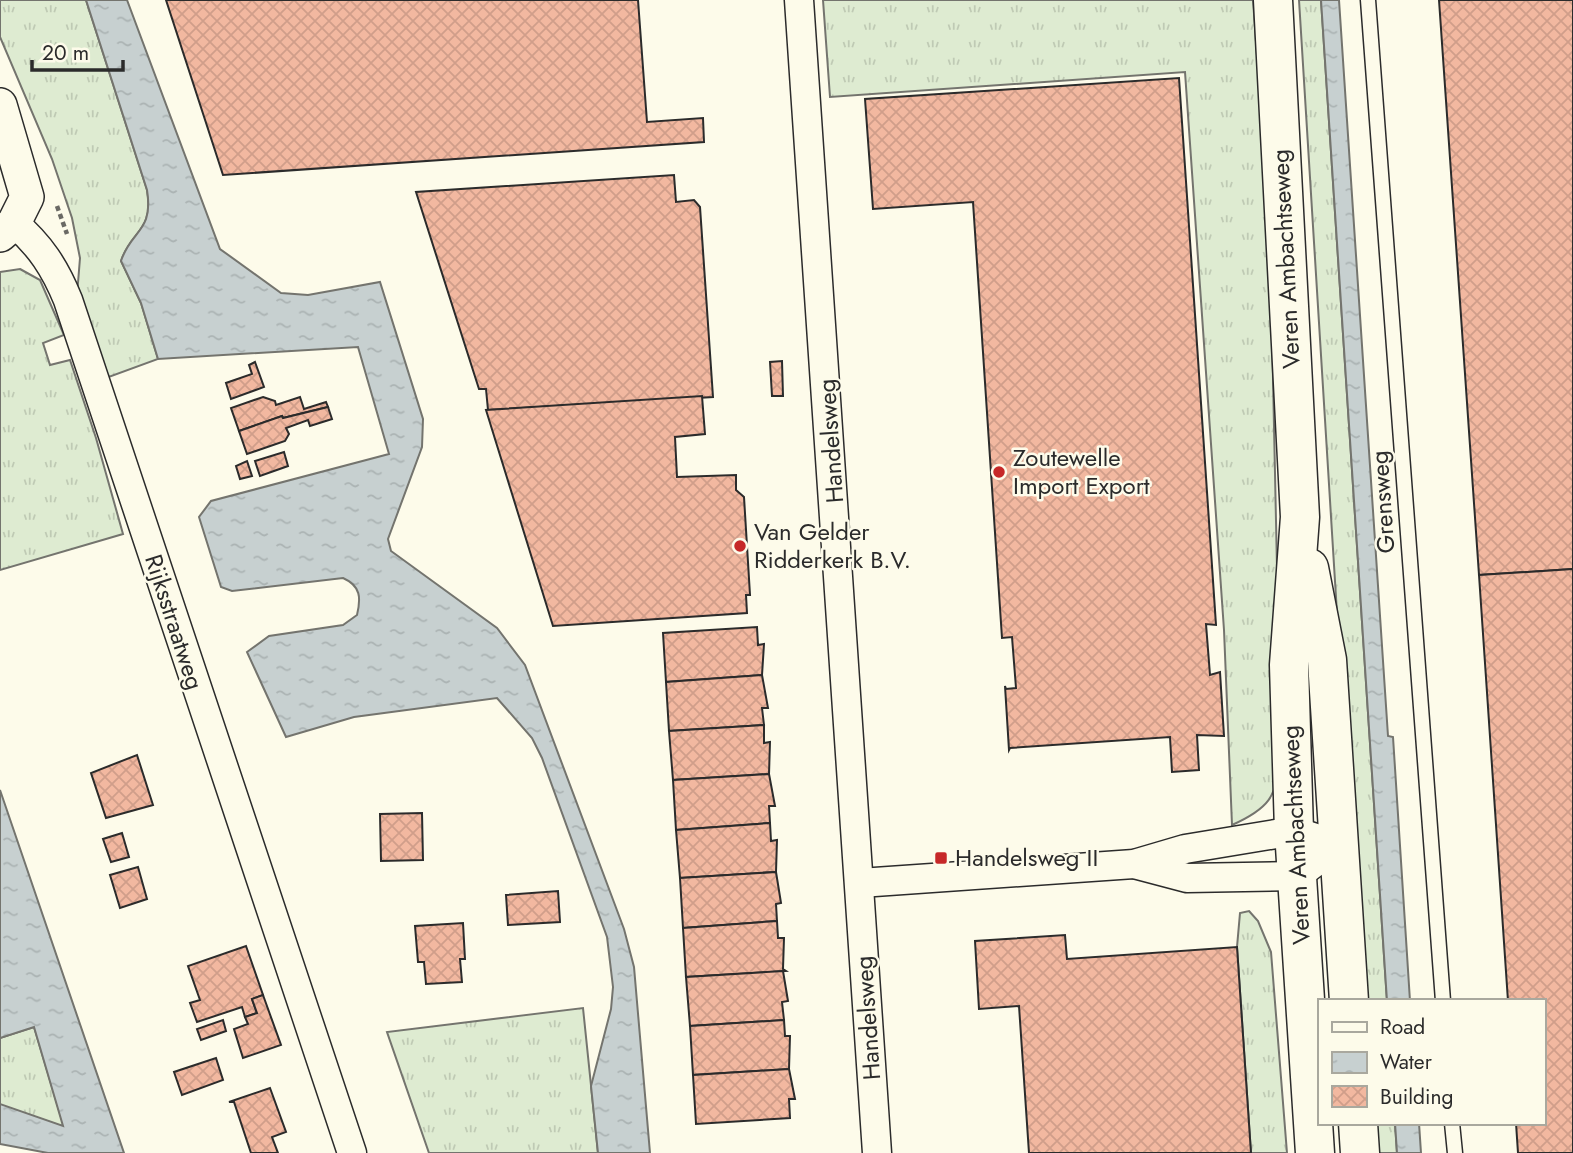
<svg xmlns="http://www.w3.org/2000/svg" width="1573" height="1153" viewBox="0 0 1573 1153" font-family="Jost,sans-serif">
<defs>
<pattern id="grass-tufts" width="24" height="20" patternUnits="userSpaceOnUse" patternTransform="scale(1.75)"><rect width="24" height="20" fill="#deebd1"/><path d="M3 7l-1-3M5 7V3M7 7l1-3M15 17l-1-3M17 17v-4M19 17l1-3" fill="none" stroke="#bfcab4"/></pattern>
<pattern id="water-ripples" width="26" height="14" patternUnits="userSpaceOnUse" patternTransform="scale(1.75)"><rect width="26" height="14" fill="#c7d0d0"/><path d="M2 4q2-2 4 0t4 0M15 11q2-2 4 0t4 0" fill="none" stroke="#abb3b3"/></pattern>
<pattern id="building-cross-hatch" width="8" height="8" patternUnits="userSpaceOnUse" patternTransform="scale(1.75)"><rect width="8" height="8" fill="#f2b8a0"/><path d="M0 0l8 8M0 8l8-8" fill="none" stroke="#d09e8a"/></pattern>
</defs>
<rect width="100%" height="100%" fill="#fdfbea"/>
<g fill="url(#grass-tufts)" stroke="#74746e" stroke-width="2">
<path d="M 0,0 L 86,0 L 147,190 C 154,232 131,230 121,261 L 141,303 L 158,359 L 106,378 L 77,295 L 80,258 L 72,218 L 52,159 L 0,37 Z"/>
<path d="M 823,0 L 1253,0 L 1270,236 L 1281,758 C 1277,797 1268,809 1232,825 L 1224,630 L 1185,72 L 830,97 Z"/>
<polygon points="1299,0 1321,0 1387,1001 1361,1001"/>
<polygon points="20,269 40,280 64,335 43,343 50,365 70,360 96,438 123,534 0,570 0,272"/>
<polygon points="1249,911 1258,921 1271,952 1287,1153 1251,1153 1237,947 1240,913"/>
<polygon points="583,1008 598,1153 429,1153 387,1032"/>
<polygon points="34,1027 64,1127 0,1105 0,1038"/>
<polygon points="1369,1123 1395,1123 1397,1153 1371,1153"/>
</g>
<g fill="url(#water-ripples)" stroke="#74746e" stroke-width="2">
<path d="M 86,0 L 127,0 L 220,249 L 281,293 L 308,295 L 380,282 L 423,419 L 422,447 L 388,539 L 391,551 L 497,628 L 525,665 L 624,929 L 634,967 L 650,1153 L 598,1153 L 591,1086 L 611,1009 L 613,987 L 607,937 L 542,758 L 532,738 L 497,698 L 354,717 L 286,737 L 247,652 L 269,636 L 343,625 L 357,615 C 361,598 361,586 343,578 L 232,591 L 221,587 L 199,517 L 211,501 L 389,454 L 358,347 L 158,359 L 141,303 L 121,261 C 131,230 154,232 147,190 Z"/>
<polygon points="1321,0 1339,0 1388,736 1393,737 1410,1001 1387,1001"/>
<polygon points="0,790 124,1153 48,1153 0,1144 0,1104 63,1126 34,1027 0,1038"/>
<polygon points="1395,1123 1419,1123 1421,1153 1397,1153"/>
</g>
<g fill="url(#building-cross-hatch)" stroke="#2b2b2b" stroke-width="2">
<polygon points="166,0 638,0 647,122 703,118 704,142 223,175"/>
<polygon points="1439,0 1573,0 1573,569 1479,575"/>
<polygon points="1179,78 1216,625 1206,624 1210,675 1220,672 1224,736 1197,735 1199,770 1172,772 1170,737 1010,748 1009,750 1005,686 1006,689 1016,688 1012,637 1002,638 973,202 873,209 865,99"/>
<polygon points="674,175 676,202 694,200 700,207 713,397 488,410 486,389 479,389 416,192"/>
<polygon points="782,361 783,396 772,396 770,362"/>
<polygon points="255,362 264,387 231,399 226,383 252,374 249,365"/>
<polygon points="702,396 705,434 675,437 677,477 736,475 736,490 744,497 750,595 746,595 747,613 553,626 486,410"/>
<polygon points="263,397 275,401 276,405 300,397 304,409 326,402 328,407 283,418 282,416 239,431 231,408"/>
<polygon points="328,407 332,419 310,426 308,420 286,428 289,434 285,441 247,454 239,431 282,416 283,418"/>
<polygon points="284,452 288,466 260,476 255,461"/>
<polygon points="247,461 252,476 240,479 236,466"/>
<polygon points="1573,569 1573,1153 1518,1153 1516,1123 1543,1123 1543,1001 1508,1001 1479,575"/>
<polygon points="757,627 758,645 764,644 762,675 666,682 663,633"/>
<polygon points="762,675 768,708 762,708 764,725 669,731 666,682"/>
<polygon points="764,725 764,743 770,742 769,774 673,780 669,731"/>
<polygon points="137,755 153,805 106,818 91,773"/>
<polygon points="769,774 775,806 769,806 770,823 676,830 673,780"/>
<polygon points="422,813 423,860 381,861 380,814"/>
<polygon points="770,823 771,841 777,840 776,872 680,878 676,830"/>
<polygon points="122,833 129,857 111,862 103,839"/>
<polygon points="138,867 147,899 120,908 110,875"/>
<polygon points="776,872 781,903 776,904 777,921 683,928 680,878"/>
<polygon points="558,891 560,922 508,925 506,895"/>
<polygon points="777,921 778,938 784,938 783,969 786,971 686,977 683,928"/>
<polygon points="463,923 465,959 460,959 462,982 426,984 424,962 418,962 415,926"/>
<polygon points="1065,935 1067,959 1237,947 1251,1153 1029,1153 1019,1006 979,1009 975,941"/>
<polygon points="246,946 263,995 252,999 257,1013 245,1017 242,1007 197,1022 190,1003 200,1000 188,966"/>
<polygon points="783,971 788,1001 782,1002 784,1020 690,1026 686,977"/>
<polygon points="263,995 281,1045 243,1058 234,1029 248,1024 245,1017 257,1013 252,999"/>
<polygon points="223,1020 226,1031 201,1040 197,1029"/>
<polygon points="784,1020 785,1036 790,1036 789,1069 693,1075 690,1026"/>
<polygon points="216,1058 223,1080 182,1095 174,1072"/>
<polygon points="789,1069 795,1099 789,1099 790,1118 696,1124 693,1075"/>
<polygon points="270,1088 286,1132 272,1137 278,1153 251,1153 234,1102 229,1102"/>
</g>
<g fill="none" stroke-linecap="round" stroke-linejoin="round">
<defs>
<g id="service">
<polyline points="1368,0 1443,1001"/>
<polyline points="1452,1123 1455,1153"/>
</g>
<g id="minor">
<polyline points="799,0 877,1153"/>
<path d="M 14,223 C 40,245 55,268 68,300 L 352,1153"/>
<polyline points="1134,864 1187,878 1297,876 1338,845"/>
<polyline points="860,883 1134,864 1185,849 1294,831 1338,845"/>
</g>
<polyline id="tertiary" points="0,105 27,197 14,223 0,235"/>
<g id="secondary">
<polyline points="1273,0 1300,517 1289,665 1294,831 1315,1153"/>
<polyline points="1309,568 1327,660 1349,1001"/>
<polyline points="1358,1123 1360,1153"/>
</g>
</defs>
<use href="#service" stroke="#2b2b2b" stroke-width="17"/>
<use href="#minor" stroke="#2b2b2b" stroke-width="31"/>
<use href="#tertiary" stroke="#2b2b2b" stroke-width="36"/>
<use href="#secondary" stroke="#2b2b2b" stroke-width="41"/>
<polyline stroke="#6a6964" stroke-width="4.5" stroke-dasharray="5 3.5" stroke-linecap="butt" points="57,206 67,234"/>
<use href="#service" stroke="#fdfbea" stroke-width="14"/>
<use href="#minor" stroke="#fdfbea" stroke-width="28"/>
<use href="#tertiary" stroke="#fdfbea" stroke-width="33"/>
<use href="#secondary" stroke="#fdfbea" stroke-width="38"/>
</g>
<g fill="#c62828" stroke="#fdfbea" stroke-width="2.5">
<circle cx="999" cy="472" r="7"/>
<circle cx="740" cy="546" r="7"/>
<rect x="934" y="851" width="14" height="14" rx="3.5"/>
</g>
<g text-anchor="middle" stroke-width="5" stroke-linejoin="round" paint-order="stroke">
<g font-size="24" fill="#2b2b2b" stroke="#fdfbea">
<text transform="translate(1286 259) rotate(-93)" y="8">Veren Ambachtseweg</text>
<text transform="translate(831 441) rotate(-94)" y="8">Handelsweg</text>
<text transform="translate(1383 502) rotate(-94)" y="8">Grensweg</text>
<text transform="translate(174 622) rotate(72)" y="8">Rijksstraatweg</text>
<text transform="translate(1296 835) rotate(-93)" y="8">Veren Ambachtseweg</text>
<text transform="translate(868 1018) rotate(-94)" y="8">Handelsweg</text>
</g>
<g font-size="24" fill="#2b2b2b" stroke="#fdfbea" text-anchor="start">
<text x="1013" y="466">Zoutewelle<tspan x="1013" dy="28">Import Export</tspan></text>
<text x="754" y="540">Van Gelder<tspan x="754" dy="28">Ridderkerk B.V.</tspan></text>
<text x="955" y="866">Handelsweg II</text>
</g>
</g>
<rect x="1318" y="999" width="228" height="126" fill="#fdfbea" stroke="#a9a89e" stroke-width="2"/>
<rect x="1332" y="1022" width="35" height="10" fill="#fdfbea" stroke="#a9a89e" stroke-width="2"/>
<text x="1380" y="1034" font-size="21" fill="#2b2b2b">Road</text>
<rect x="1332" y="1052" width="35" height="21" fill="url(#water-ripples)" stroke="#a9a89e" stroke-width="2"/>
<text x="1380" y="1069" font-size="21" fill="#2b2b2b">Water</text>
<rect x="1332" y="1086" width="35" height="21" fill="url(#building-cross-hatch)" stroke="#a9a89e" stroke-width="2"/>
<text x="1380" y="1104" font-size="21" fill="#2b2b2b">Building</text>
<path d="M32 60v10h91v-10" fill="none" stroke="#2b2b2b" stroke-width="3.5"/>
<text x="42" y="60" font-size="21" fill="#2b2b2b" stroke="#fdfbea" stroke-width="5" paint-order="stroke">20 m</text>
</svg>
